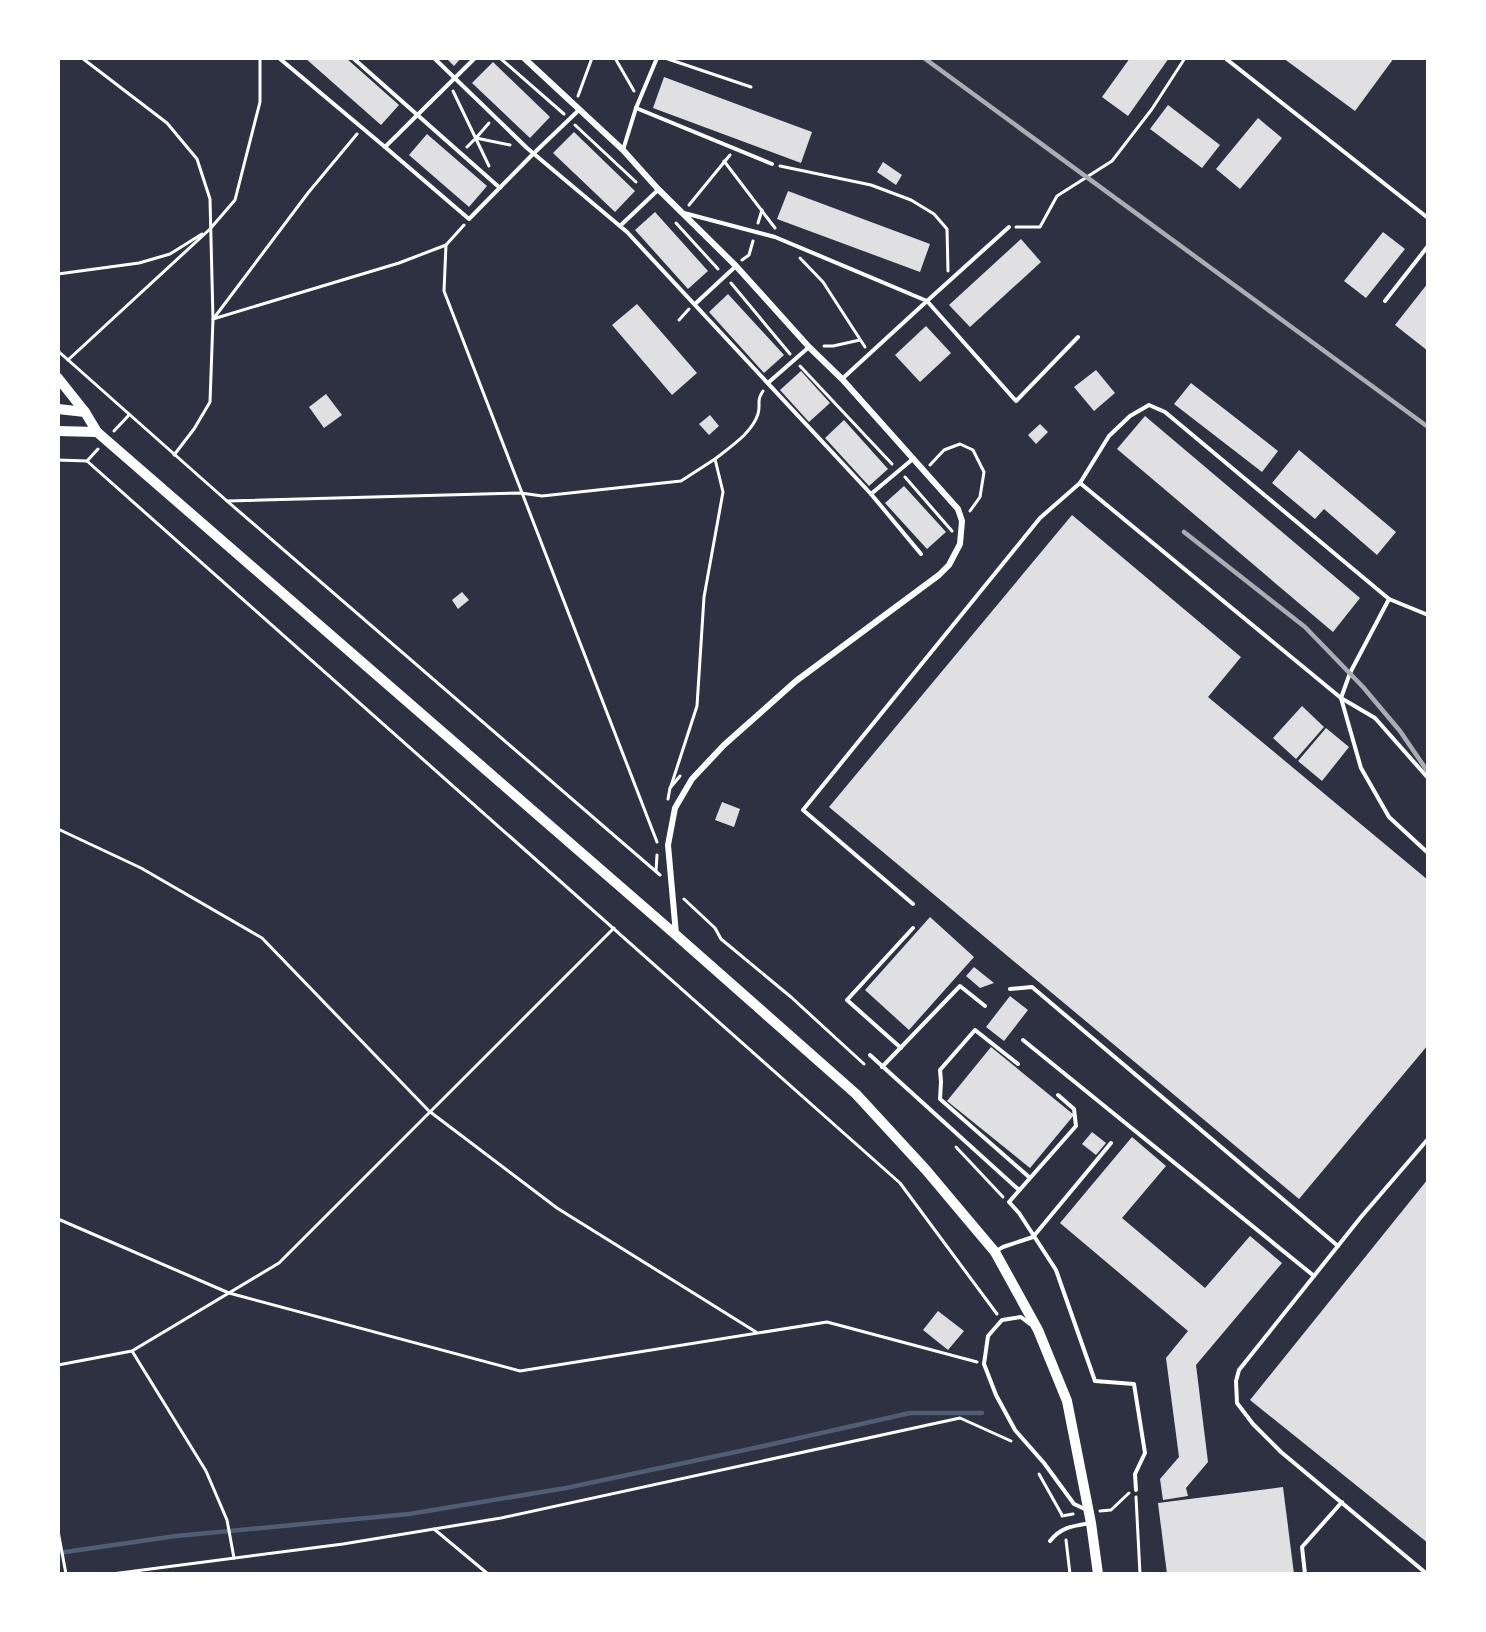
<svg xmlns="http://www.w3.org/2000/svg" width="1486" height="1632" viewBox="0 0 1486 1632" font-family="'Nunito Sans',sans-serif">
<rect width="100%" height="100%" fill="#2d3142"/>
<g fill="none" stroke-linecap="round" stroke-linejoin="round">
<polyline stroke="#4f5d75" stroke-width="4.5" points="58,1553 176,1536 409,1514 566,1488 759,1447 910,1413 982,1413"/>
</g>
<g fill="#e0e0e3">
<polygon points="305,58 346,58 399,105 381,125"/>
<polygon points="446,58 461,58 454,66"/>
<polygon points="1130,58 1169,58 1128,116 1102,97"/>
<polygon points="1283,58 1394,58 1355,111"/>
<polygon points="493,62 550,117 530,138 472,83"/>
<polygon points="664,77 812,132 801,163 653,108"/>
<polygon points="1168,105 1220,145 1202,168 1150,129"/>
<polygon points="1258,118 1282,138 1240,189 1216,169"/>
<polygon points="574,132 635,191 615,212 553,153"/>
<polygon points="427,134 487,186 469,207 409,155"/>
<polygon points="883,162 902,175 896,185 877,172"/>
<polygon points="788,191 930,244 920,272 777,219"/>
<polygon points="655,212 708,271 688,289 635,230"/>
<polygon points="1383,232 1405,249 1366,298 1344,281"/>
<polygon points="1021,239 1041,262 970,327 949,305"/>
<polygon points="1428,283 1428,351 1395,325"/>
<polygon points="728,294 784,355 764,373 709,312"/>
<polygon points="637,304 697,373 672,395 612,325"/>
<polygon points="926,326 951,353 920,382 895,355"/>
<polygon points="1096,370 1115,393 1094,411 1074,387"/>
<polygon points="801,371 830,403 809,422 780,390"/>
<polygon points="1191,383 1278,451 1262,472 1174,404"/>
<polygon points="326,394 342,415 324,428 309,407"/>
<polygon points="710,415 719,426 709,435 699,424"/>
<polygon points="1145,416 1360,598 1333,632 1117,449"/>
<polygon points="844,420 888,469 869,486 825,438"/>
<polygon points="1040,424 1048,432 1036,444 1028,435"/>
<polygon points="1299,450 1396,532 1377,555 1324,509 1315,519 1272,483"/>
<polygon points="904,486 946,532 927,549 885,503"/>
<polygon points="1072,515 1241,657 1208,697 1428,880 1428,1045 1299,1199 829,807"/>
<polygon points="462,592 469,600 458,609 452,600"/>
<polygon points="1302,706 1324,727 1296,759 1273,738"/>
<polygon points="1326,728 1349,747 1322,781 1298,761"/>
<polygon points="722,802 740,809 734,827 715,820"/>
<polygon points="930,917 974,957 909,1030 865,990"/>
<polygon points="974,967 994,983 980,988 966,976"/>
<polygon points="1010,996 1028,1010 1004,1041 986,1027"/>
<polygon points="991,1047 1074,1115 1030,1168 947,1101"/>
<polygon points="1092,1132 1106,1143 1096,1155 1082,1144"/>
<polygon points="1132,1137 1166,1166 1122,1218 1205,1288 1250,1236 1282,1263 1196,1365 1208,1462 1186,1488 1188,1496 1163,1500 1160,1479 1179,1457 1166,1358 1188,1331 1060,1223"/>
<polygon points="1428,1179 1428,1543 1250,1400"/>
<polygon points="938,1311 964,1331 948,1350 923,1330"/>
<polygon points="1283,1487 1294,1574 1167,1574 1158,1503"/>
</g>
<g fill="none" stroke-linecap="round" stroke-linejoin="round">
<g stroke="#fff" stroke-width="3">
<polyline points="82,58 167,123 197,159 210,199 213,319 210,402 194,429 174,455"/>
<polyline points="500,58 564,114"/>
<polyline points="615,58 634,91"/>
<polyline points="665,58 751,87"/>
<polyline points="453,91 489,166"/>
<polyline points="578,96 592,58"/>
<polyline points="575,125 636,182"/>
<polyline points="476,138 489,123"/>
<polyline points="467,147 476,138 510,145"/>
<polyline points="724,161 775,228"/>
<polyline points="780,166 871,185 911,200 934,214 947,229 948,271"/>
<polyline points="689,205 730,155"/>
<polyline points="676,223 718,269"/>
<polyline points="758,223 762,210"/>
<polyline points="1016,227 1040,227 1057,196 1112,161 1152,109 1185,58"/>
<polyline points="446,245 444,291 657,842"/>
<polyline points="800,258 823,282 865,347"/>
<polyline points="742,260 749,255 753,241"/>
<polyline points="58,274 139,263 170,254 202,234"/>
<polyline points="731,283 790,354"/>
<polyline points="214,318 308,193 357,134"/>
<polyline points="213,319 399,263 446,245 464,225"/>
<polyline points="679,320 689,309"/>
<polyline points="824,346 833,346 860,340"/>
<polyline points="58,351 227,501 660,875"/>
<polyline points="68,360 210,229 235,200 260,102 260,58"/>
<polyline points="800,366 892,464"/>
<polyline points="114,431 129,415"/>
<polyline points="58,460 87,461 900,1183 997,1314"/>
<polyline points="87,461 98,449"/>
<polyline points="930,465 944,450 960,444 973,450 984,472 980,497 970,511"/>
<polyline points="905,477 952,531"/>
<polyline points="227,501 521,493 542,496 681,481 715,459"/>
<path d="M 671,786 L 697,706 L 704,597 L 723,492 L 715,459 C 730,447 752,433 758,414 C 761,404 756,401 763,391"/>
<polyline points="668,799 670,788 680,776"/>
<polyline points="58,829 141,868 262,938 429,1111 557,1208 756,1332"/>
<polyline points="656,871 657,855"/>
<polyline points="684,899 715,928 721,939 791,997 864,1064"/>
<polyline points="956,1147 1003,1197"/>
<polyline points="58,1219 229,1293 520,1371 827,1322 977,1362"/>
<polyline points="132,1351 206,1471 227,1520 234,1558"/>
<polyline points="58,1365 132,1351 279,1263 614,928"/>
<polyline points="1039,1474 1062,1515"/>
<polyline points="1136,1497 1140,1574"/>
<polyline points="1100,1511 1111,1510 1129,1493"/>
<polyline points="1062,1516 1073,1514"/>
<polyline points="434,1529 488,1574"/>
<polyline points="58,1531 66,1574"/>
<polyline points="1066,1540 1070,1574"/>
<polyline points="112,1574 343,1544 501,1518 960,1418 1011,1441"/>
</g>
<g stroke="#fff" stroke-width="4">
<polyline points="279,58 385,147 475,58"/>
<polyline points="353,58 500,188"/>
<polyline points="434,58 527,148 627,232 871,494 921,554"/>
<polyline points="657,58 636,108 772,164"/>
<polyline points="1225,58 1428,218"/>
<polyline points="385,147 469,219 533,154 579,110"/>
<polyline points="623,150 636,108"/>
<polyline points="684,213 775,237 927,301 842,379"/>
<polyline points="620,226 658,190"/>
<polyline points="1009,227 927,301 1016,401 1078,337"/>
<polyline points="1385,301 1428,246"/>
<polyline points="695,304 736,266"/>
<polyline points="769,382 809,347"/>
<polyline points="1080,483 1341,698 1361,768 1389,817 1428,853"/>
<polyline points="871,494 914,458"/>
<polyline points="1428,615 1389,599 1350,673 1341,698 1375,718 1428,778"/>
<polyline points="913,904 803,810 1040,518 1080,483 1109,436 1130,416 1149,405 1165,412 1389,599"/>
<polyline points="1010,989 1032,987 1338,1246"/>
<polyline points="1023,1040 1314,1276"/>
<polyline points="901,1048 847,1000 913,928"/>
<polyline points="870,1055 1019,1190"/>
<polyline points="1018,1064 975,1030 940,1070 941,1082 940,1099 1029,1177"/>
<polyline points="882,1067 960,986 985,1006"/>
<polyline points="1058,1095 1074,1109 1076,1126 1009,1202 1019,1213 1056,1270 1095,1381 1134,1384 1145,1453 1135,1474 1136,1490"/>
<polyline points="996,1251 1003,1247 1033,1237 1111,1143"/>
<polyline points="1030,1324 1021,1317 1002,1320 988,1336 984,1364 996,1395 1015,1430 1044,1463 1074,1504 1087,1510"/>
<path d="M 1050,1541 C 1061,1527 1073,1526 1091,1523"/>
<polyline points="1305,1574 1302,1547 1342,1502"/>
<polyline points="1427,1574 1281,1452 1253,1424 1237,1403 1236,1381 1239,1370 1361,1217 1428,1139"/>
</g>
<polyline stroke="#fff" stroke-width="6" points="524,58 623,150 658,189 736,266 809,347 842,379 958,509 962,521 960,544 949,565 939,575 796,681 724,745 692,779 675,808 668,845 676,934"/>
<g stroke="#fff" stroke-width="10">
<polyline points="58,378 85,412 97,432 676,935 856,1094 926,1170 995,1252 1038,1330 1067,1401 1091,1523 1098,1574"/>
<polyline points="58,409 85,412"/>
<polyline points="58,431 97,432"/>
</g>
<g stroke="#abadb3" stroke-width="4.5">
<polyline points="924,58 1428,427"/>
<polyline points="1184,532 1305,627 1363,687 1400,731 1428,772"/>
</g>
</g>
<rect width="1486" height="1632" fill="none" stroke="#ffffff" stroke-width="120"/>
</svg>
